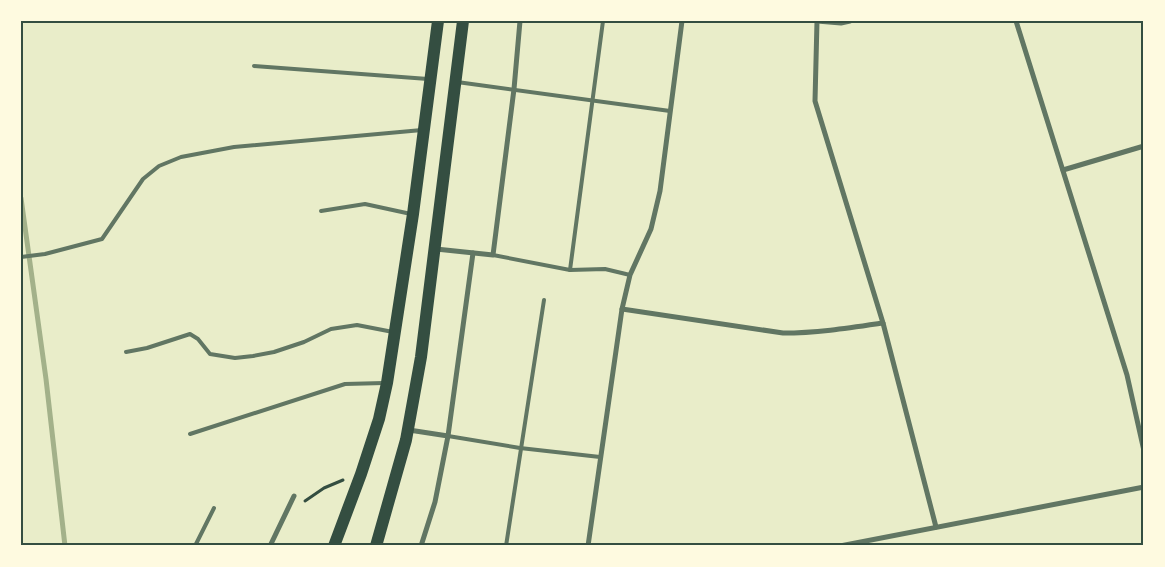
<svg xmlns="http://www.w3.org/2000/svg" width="1165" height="567" viewBox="0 0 1165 567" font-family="'Varela Round',sans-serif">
<rect width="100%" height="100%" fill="#e9edc9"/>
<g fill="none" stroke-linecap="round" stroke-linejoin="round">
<polyline stroke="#a3b18a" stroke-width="5" points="21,198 46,379 65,546"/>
<polyline stroke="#344e41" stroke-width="3" points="305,501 324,488 343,480"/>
<g stroke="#617663" stroke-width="4">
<polyline points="254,66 428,79"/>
<polyline points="457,82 670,111"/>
<polyline points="321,211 365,204 411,214"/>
<polyline points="493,255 570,270 605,269 630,275"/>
<polyline points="21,257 45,254 102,239 143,179 159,166 181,157 234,147 422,130"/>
<polyline points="570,270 603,21"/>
<polyline points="126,352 147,348 190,334 198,339 210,354 235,358 253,356 274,352 304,342 331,329 357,325 393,332"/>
<polyline points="190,434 345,384 384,383"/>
<polyline points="448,436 520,448 600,457"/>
<polyline points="195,546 214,508"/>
<polyline points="506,546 544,300"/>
</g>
<g stroke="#617663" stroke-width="5">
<polyline points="817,21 815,101 883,323 936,527"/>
<polyline points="817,21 841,23 850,21"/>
<polyline points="1016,21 1127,375 1144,451"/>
<polyline points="1063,170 1144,146"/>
<polyline points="436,249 493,255 514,89 520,21"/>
<path d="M 622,309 L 783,333 C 817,333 849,328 883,323"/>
<polyline points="409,430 448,436"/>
<polyline points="270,546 294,496"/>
<polyline points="421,546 435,502 448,436 473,253"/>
<polyline points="588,546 622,309 630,275 651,229 660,191 682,21"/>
<polyline points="840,546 1144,487"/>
</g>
<g stroke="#344e41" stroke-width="12">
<polyline points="334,546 361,474 379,419 387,383 413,214 438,21"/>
<polyline points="376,546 406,440 421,357 463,21"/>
</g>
</g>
<rect width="1165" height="567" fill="none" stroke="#fefae0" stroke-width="45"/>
<rect x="22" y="22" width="1120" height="522" fill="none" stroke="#344e41" stroke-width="2"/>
</svg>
